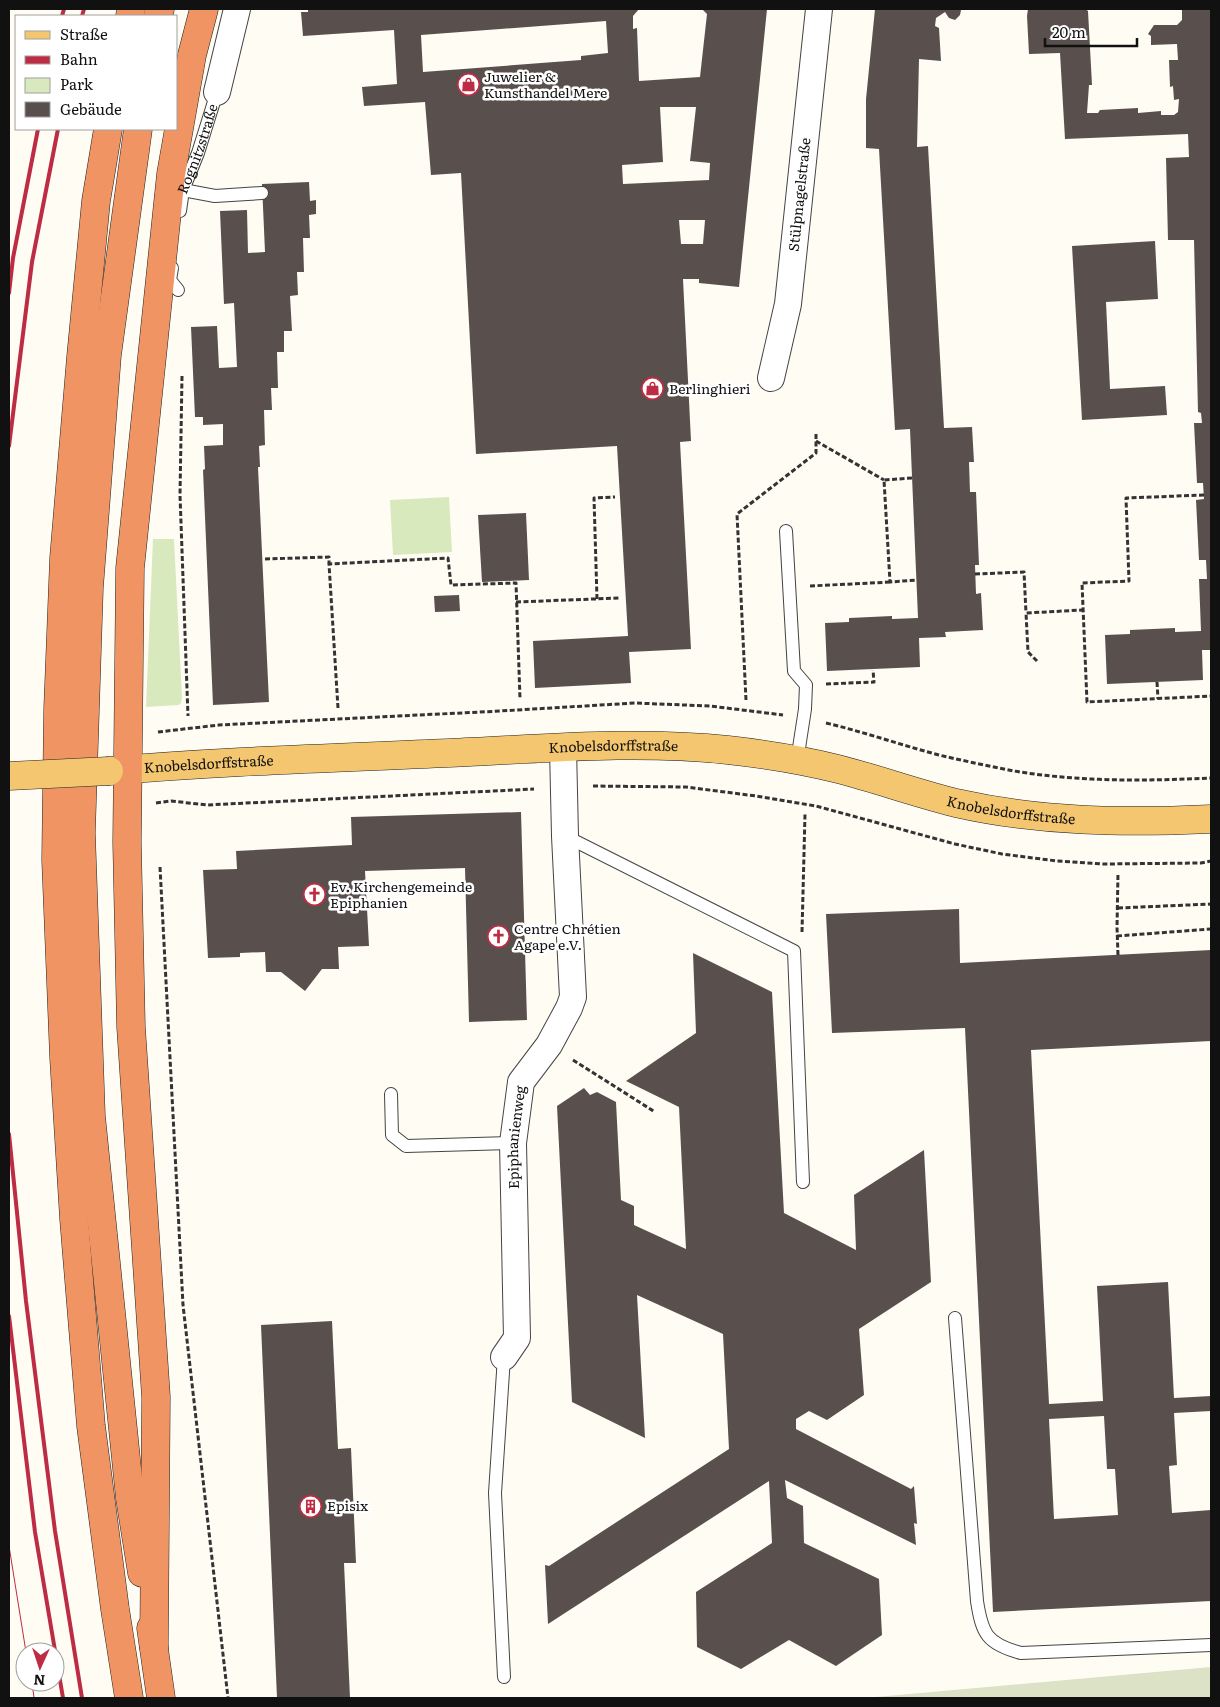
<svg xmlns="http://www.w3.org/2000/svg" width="1220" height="1707" viewBox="0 0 1220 1707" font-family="Literata,serif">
<rect width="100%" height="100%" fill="#fffcf4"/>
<g fill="#d9e9be">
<polygon points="449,497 452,552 393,555 390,500"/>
<polygon points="153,539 174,539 182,698 181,703 179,705 146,707"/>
</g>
<polygon fill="#dbe2c5" points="1211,1667 1211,1698 865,1698"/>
<g fill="#59504d" fill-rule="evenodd">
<path d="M 308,9 L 639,9 L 633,16 L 633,29 L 637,28 L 639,81 L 700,77 L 707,14 L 702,9 L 767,9 L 739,287 L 699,283 L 699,279 L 683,279 L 691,441 L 680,442 L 691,649 L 629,652 L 631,683 L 535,688 L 533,641 L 628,636 L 617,446 L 476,454 L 461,173 L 431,175 L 425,102 L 364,106 L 362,87 L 397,84 L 394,30 L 303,36 L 301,12 L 308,12 ZM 606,21 L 608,53 L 581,56 L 581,60 L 423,72 L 421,35 ZM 660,107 L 696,107 L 690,161 L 710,163 L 709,180 L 623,184 L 622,165 L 663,162 ZM 679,220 L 705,220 L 703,244 L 681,244 Z"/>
<polygon points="875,9 961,10 960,15 955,20 949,18 945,12 936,18 935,26 939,28 941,61 919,59 917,147 928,146 944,428 972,427 974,462 969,462 970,492 976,492 979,565 975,565 976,594 981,593 983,630 945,632 946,637 919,638 920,667 827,671 825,623 849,622 849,618 892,616 892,619 918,618 910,429 895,430 879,149 866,148 866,99"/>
<polygon points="1028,9 1085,9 1088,11 1092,85 1089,85 1087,113 1098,113 1100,110 1138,108 1138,113 1161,111 1161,115 1174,115 1178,112 1179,99 1174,100 1173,86 1170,87 1169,60 1178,60 1177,44 1151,45 1151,36 1148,34 1154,25 1177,25 1182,20 1182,9 1211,9 1211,650 1202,650 1203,680 1107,684 1105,635 1130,634 1130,630 1175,628 1175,632 1201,631 1199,579 1207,579 1206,560 1199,560 1196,500 1204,499 1203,483 1197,483 1194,423 1202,423 1201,413 1198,412 1194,240 1168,240 1166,158 1189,157 1188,134 1065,139 1060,53 1029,54 1027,16"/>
<polygon points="309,182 310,201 316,200 316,214 309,215 310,238 303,238 304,272 297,272 298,295 290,296 292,331 284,331 284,352 277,352 278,388 271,388 272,410 264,410 265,445 259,446 260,467 258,467 269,702 213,705 203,470 205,469 204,446 223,445 223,424 203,425 203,417 195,417 191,327 217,326 219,368 237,367 234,303 224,304 220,211 247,210 248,253 265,252 262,184"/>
<polygon points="1155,241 1158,299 1106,302 1110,389 1165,386 1167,415 1082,420 1072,246"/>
<polygon points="526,513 529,580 482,582 478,515"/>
<polygon points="459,595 460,611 435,612 434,596"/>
<polygon points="521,812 527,1020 469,1022 465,868 365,871 369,946 338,947 339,969 322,969 305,991 281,972 266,972 265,952 240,953 240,957 208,958 203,870 237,869 236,851 352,845 351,817"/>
<path d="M 959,909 L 960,963 L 1211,950 L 1211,1041 L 1031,1050 L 1049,1404 L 1103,1401 L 1097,1286 L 1168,1282 L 1174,1398 L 1211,1396 L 1211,1411 L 1174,1413 L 1177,1465 L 1169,1466 L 1172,1513 L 1211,1510 L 1211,1601 L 993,1612 L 965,1028 L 832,1033 L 826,914 ZM 1104,1416 L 1107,1469 L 1115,1469 L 1118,1515 L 1054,1519 L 1049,1419 Z"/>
<polygon points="693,953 772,992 784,1213 856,1250 854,1195 924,1150 931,1282 859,1329 864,1395 827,1420 809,1411 796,1419 796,1429 911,1489 914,1486 917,1524 914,1523 916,1545 785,1480 787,1498 803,1506 804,1543 879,1579 882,1635 836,1666 789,1640 741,1669 697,1647 696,1592 772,1543 769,1481 548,1624 545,1565 549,1566 729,1449 723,1334 637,1295 645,1438 572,1402 557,1106 584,1088 590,1095 597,1092 616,1102 621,1200 634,1206 634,1225 686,1249 679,1107 626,1081 696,1033"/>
<polygon points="332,1321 338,1449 351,1448 356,1563 344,1563 350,1698 277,1698 261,1325"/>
</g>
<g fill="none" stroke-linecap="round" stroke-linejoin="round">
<defs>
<g id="service">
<polyline points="183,190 215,196 262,193"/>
<path id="s1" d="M 180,211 L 183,190 L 198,153 L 217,92"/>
<polyline points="172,268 170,280 178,290"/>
<polyline points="786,531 794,671 806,685 805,709 797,761"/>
<polyline points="565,836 794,951 803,1182"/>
<polyline points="391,1094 392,1135 406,1146 513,1143"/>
<path d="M 955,1318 L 977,1601 C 982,1634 987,1644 1021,1653 L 1211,1645"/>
<polyline points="504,1677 495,1493 504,1357"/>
</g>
<g id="minor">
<polyline points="217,92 237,9"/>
<path id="s2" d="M 771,378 L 788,304 L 819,9"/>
<path id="s3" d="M 504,1357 L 517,1338 L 513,1143 L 521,1082 L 549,1045 L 569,1008 L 573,997 L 565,836 L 563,748"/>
</g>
<g id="primary">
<path id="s4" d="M 109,771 C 222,761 336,758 449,753 C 542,749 635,740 728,750 C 764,754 802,760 838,769 C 877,779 916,793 956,803 C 1040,822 1125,823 1211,819"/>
</g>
<g id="motorway">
<polyline points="130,16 131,9"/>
<polyline points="158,16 160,9"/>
<polyline points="108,129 96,201 81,357 64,558 58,709 56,860 64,1058 74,1219 91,1426 115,1609 129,1698"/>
<polyline points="138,129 107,355 89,588 81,833 91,1116 130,1498 142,1573"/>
<polyline points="151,1628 161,1698"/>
<polyline points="154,1647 156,1397 131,1027 127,842 130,568 171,174 192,55 204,9"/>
</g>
</defs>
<use href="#service" stroke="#444" stroke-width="14"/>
<use href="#minor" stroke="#444" stroke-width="28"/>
<use href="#primary" stroke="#222" stroke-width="29"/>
<use href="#motorway" stroke="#222" stroke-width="29"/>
<g stroke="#333" stroke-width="3" stroke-dasharray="5 2.5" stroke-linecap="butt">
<polyline points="182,376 180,495 188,716"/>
<polyline points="816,441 884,480"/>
<polyline points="912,478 884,480 890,582 917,580"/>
<polyline points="1204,495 1126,498 1129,581 1082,583 1087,702 1211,696"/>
<polyline points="265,559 329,557 329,564"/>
<polyline points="975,574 1024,572 1026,613"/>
<polyline points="810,586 890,582"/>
<polyline points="597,599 594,498 615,497"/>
<polyline points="516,602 619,598"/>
<polyline points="1037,661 1028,652 1026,613 1083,610"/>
<polyline points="1157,682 1158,699"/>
<polyline points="826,684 874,682 873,670"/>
<polyline points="746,700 737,514 816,453 816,434"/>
<polyline points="338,708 329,564 448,558 451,585 516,583 520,699"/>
<path d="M 826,723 C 864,732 901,745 939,755 C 964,761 989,766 1014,771 C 1079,782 1146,781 1211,778"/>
<polyline points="158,732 219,725 500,711 635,703 710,706 783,715"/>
<polyline points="593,786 686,787 756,796 816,806 955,844 1002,854 1057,861 1103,864 1201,863 1211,861"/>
<polyline points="156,803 171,801 207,805 534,789"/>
<polyline points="160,867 183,1305 228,1698"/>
<polyline points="1118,908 1211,904"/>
<polyline points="802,932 805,814"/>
<polyline points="1117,936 1211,929"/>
<polyline points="1118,955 1117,927 1118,873"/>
<polyline points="573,1060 655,1112"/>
</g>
<use href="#service" stroke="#fff" stroke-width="12"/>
<use href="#minor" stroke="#fff" stroke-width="26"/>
<use href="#primary" stroke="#f4c670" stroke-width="28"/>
<use href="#motorway" stroke="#ef9462" stroke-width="28"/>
<g stroke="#bd2c42" stroke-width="1">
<polyline points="9,10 9,9"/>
<polyline points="9,1546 26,1652"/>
<polyline points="32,1682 34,1698"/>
</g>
<g stroke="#bd2c42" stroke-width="4">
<polyline points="62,16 64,9"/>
<polyline points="82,16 84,9"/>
<polyline points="9,293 13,258 38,129"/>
<polyline points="9,446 32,262 58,129"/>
<polyline points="9,1134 26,1301 55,1531 82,1698"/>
<polyline points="9,1316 35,1532 63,1698"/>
</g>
<defs>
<polyline id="primary-bridge" points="9,776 109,771"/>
</defs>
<use href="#primary-bridge" stroke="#222" stroke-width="29" stroke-linecap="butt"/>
<use href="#primary-bridge" stroke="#f4c670" stroke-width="28"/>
</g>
<defs>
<symbol id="shop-ring" viewBox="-11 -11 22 22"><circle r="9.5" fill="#fff" stroke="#bd2c42" stroke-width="1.5"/><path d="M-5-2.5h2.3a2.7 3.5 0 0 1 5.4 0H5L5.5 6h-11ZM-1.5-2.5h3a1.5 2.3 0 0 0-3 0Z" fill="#bd2c42"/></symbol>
<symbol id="church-ring" viewBox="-11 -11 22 22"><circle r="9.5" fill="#fff" stroke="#bd2c42" stroke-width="1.5"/><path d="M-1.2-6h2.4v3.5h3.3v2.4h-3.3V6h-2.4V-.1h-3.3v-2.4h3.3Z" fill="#bd2c42"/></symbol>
<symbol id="building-ring" viewBox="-11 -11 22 22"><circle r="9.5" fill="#fff" stroke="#bd2c42" stroke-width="1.5"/><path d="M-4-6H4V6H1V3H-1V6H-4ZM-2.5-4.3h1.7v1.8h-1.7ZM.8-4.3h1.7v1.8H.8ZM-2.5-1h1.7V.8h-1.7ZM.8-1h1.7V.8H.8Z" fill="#bd2c42"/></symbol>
</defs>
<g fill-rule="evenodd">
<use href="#shop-ring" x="456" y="72" width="25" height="25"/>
<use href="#shop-ring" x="640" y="376" width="25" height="25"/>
<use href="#church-ring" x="302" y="882" width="25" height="25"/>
<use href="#church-ring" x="486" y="924" width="25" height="25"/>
<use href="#building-ring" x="298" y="1494" width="25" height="25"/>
</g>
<g text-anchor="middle" stroke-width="5" stroke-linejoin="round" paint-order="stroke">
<g font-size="14" fill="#111" stroke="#fff" text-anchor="start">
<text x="484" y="82">Juwelier &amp;<tspan x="484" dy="16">Kunsthandel Mere</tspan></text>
<text x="669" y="394">Berlinghieri</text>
<text x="330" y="892">Ev. Kirchengemeinde<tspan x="330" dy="16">Epiphanien</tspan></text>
<text x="514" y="934">Centre Chrétien<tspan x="514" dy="16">Agape e.V.</tspan></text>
<text x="327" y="1511">Episix</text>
</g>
<g font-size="14" fill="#111" stroke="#fff">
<text dy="5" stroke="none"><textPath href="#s1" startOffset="65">Rognitzstraße</textPath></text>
<text dy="5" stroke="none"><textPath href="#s2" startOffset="186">Stülpnagelstraße</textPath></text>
<text dy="5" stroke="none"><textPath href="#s4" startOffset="505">Knobelsdorffstraße</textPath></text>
<text dy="5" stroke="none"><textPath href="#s4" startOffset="100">Knobelsdorffstraße</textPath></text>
<text dy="5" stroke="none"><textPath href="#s4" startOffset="910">Knobelsdorffstraße</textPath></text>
<text dy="5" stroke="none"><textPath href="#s3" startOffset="224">Epiphanienweg</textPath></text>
</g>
</g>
<rect width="1220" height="1707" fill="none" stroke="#111111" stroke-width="20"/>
<rect x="15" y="15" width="162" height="115" fill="#ffffff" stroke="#a0a0a0"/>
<rect x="25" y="31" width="25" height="8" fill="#f4c670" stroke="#a0a0a0"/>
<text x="60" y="40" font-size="15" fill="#111111">Straße</text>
<rect x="25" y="56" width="25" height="8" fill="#bd2c42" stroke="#a0a0a0"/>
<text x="60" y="65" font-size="15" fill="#111111">Bahn</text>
<rect x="25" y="78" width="25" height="15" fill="#d9e9be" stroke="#a0a0a0"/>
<text x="60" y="90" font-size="15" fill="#111111">Park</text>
<rect x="25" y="102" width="25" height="15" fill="#59504d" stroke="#a0a0a0"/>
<text x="60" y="115" font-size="15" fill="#111111">Gebäude</text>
<g transform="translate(40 1667) rotate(183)"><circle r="24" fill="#ffffff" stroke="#a0a0a0"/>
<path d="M0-4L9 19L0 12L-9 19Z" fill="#bd2c42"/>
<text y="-8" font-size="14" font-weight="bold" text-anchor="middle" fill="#111111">N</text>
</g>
<path d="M1045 38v8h92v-8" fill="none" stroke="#111111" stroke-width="2.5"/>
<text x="1052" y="38" font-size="15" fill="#111111" stroke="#ffffff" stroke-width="4" paint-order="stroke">20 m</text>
</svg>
